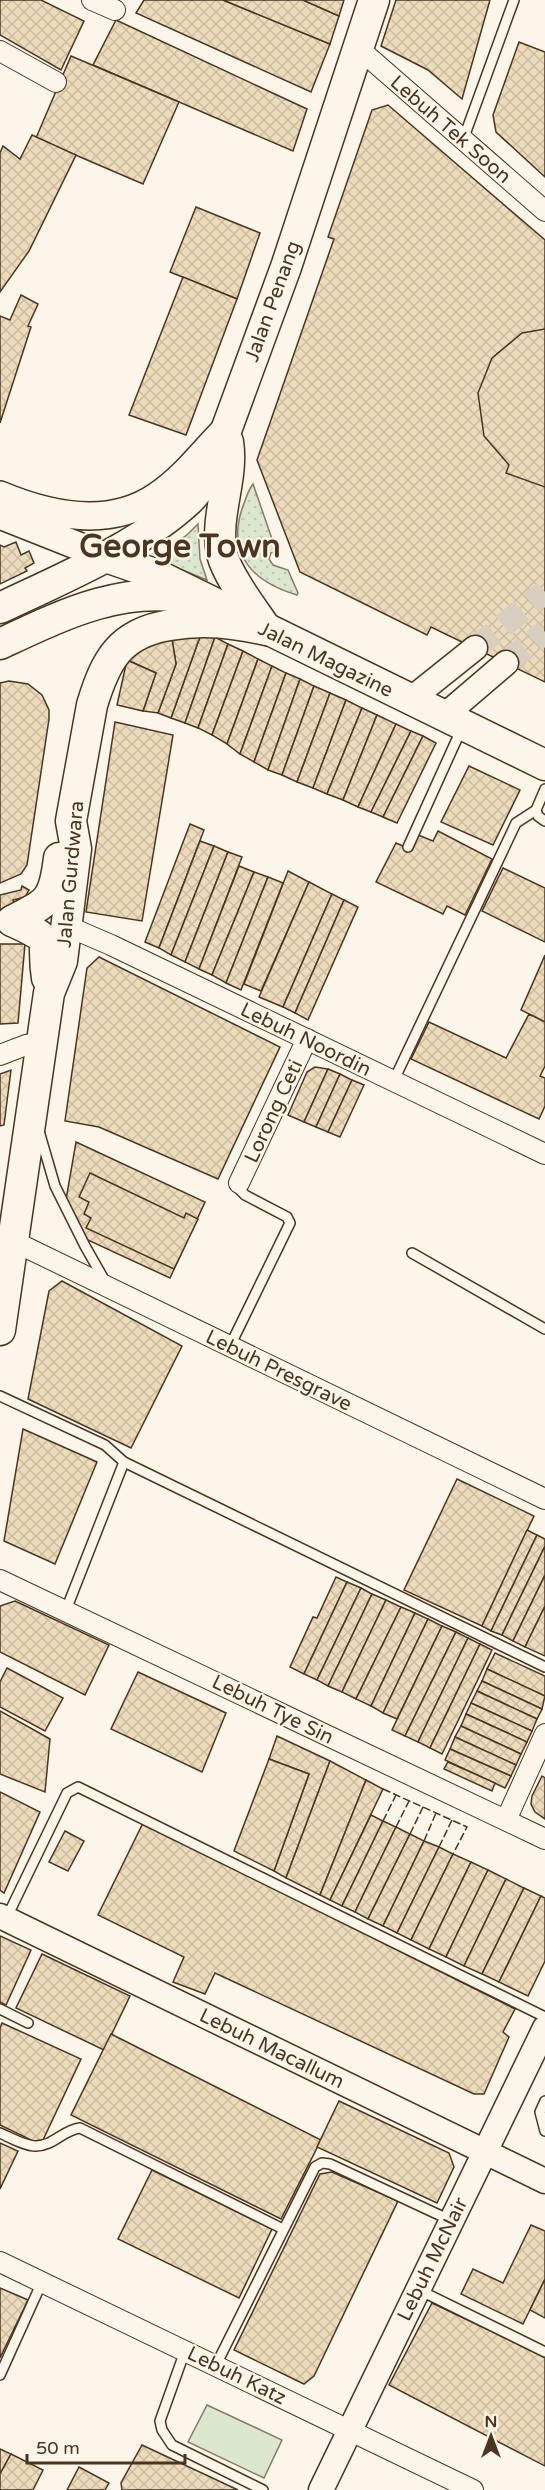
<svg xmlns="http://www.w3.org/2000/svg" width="545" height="2490" viewBox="0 0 545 2490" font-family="'Varela Round',sans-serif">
<defs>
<pattern id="grass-dots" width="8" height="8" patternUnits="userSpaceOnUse" patternTransform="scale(1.5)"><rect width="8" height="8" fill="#dce7d0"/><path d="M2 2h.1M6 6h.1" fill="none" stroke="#bec7b2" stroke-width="1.8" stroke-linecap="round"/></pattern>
<pattern id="building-cross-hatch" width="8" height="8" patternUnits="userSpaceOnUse" patternTransform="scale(1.5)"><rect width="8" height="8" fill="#ecdcbc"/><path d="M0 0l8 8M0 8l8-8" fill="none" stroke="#ccbda1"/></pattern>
</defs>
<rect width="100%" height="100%" fill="#fbf6e9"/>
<g fill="url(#grass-dots)" stroke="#887966" stroke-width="1.5">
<path d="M 253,484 L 272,539 L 278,543 L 280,551 L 271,553 L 269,559 L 273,565 L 288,570 L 298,593 L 297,595 C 253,582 227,555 242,509 C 245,501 248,490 253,484 Z"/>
<polygon points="198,524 200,559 207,580 155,559 188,534"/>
</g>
<polygon fill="#dce7d0" stroke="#887966" stroke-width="1.5" points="207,2405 282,2440 264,2478 188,2442"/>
<g fill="url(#building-cross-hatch)" stroke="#4a3520" stroke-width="1.5">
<polygon points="0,0 41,0 84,21 61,70 0,35"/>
<polygon points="144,0 223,0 330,44 311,92 136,13"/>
<polygon points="223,0 303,0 339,16 330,44"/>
<polygon points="303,0 344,0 339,16"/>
<polygon points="396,0 490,0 462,99 428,70 381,46"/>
<polygon points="116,20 307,109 293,151 93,65"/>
<polygon points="519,42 545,52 545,177 496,132 493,115"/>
<polygon points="71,56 179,102 143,184 36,138"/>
<polygon points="388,105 545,240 545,682 431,627 427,635 300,572 257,460 334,239 328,237 372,110"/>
<polygon points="32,135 76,155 29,251 0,292 0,153 3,146 20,159"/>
<polygon points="196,207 260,233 237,299 170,272"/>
<polygon points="183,277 237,299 186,435 129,415"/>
<polygon points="21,295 38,304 28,326 31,327 0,423 0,316 10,320"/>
<polygon points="545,329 545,487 506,473 509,465 484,436 478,393 492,358 522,333"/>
<polygon points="16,542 21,555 29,551 34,563 25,568 27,571 0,584 0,545 4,547"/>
<polygon points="202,631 215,637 185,723 171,718"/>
<polygon points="202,631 171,718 158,713 176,664 172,639"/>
<polygon points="215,637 228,644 198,728 185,723"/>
<polygon points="172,639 176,664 158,713 143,711 156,673 127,660 145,644"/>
<polygon points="228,644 243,651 212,735 198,728"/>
<polygon points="243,651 258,659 227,744 212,735"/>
<polygon points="258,659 272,666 240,754 227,744"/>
<polygon points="127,660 156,673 143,711 117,705"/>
<polygon points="272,666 286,673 254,762 240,754"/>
<polygon points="286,673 300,679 268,770 254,762"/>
<polygon points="300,679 314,686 282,775 268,770"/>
<polygon points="9,681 28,684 42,695 49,710 49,719 27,865 21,874 0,883 0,683"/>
<polygon points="314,686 330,693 297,782 282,775"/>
<polygon points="330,693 346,700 313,788 297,782"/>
<polygon points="346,700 362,708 327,794 313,788"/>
<polygon points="362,708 377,715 343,800 327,794"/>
<polygon points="377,715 396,724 358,807 343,800"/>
<polygon points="115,722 173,735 142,921 86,912"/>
<polygon points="396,724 411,731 371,812 358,807"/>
<polygon points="411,731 423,736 383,817 371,812"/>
<polygon points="423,736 436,743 397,823 383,817"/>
<polygon points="469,766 520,790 493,845 441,822"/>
<polygon points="190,824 204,830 159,948 145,942"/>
<polygon points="438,831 492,859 465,915 447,906 443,914 376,882 396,843 412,850 418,835 433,841"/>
<polygon points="200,841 214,846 171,955 159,948"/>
<polygon points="214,846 228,852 185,962 171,955"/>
<polygon points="228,852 242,857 199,969 185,962"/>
<polygon points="239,866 254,872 212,975 199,969"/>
<polygon points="503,868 545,888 545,942 482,911"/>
<polygon points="288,871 309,882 261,991 244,984"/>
<polygon points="254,872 268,877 226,983 212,975"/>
<polygon points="268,877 283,883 241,990 226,983"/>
<polygon points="309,882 332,894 283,1007 259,997"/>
<polygon points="22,886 29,890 25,897 13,900 15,909 0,913 0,895 21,890"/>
<polygon points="332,894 344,900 295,1013 283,1007"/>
<polygon points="344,900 358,907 308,1020 295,1013"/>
<polygon points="0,944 25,944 18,1023 0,1024"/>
<polygon points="545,955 545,1022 521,1010"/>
<polygon points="99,957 280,1047 218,1179 99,1127 65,1121 87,968"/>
<polygon points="529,1014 545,1022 545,1066 540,1076 545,1078 545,1106 539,1119 411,1059 429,1022 506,1058"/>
<polygon points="315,1067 328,1069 304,1122 288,1115 307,1072"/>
<polygon points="328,1069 340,1074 316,1127 304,1122"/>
<polygon points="11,1070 4,1125 0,1126 0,1074"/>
<polygon points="340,1074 352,1080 328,1132 316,1127"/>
<polygon points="352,1080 364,1085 340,1137 328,1132"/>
<polygon points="76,1142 205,1202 170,1278 77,1235 64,1211"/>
<polygon points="90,1173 184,1218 186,1213 198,1219 174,1269 86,1228 91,1218 84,1214 89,1202 79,1197"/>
<polygon points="62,1281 182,1346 131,1448 28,1399 49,1291"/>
<polygon points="23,1429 97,1462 55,1564 4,1541"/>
<polygon points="457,1479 534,1516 482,1626 404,1590"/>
<polygon points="527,1530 537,1535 491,1631 482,1626"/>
<polygon points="537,1535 545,1539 545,1546 502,1635 491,1631"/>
<polygon points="545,1546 545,1575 513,1641 502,1635"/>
<polygon points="545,1575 545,1606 525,1647 513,1641"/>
<polygon points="336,1577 347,1582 304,1674 290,1667 313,1617 317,1618"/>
<polygon points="347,1582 361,1588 317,1680 304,1674"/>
<polygon points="361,1588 372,1594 328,1686 317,1680"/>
<polygon points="372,1594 386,1600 342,1692 328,1686"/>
<polygon points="386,1600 401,1607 356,1699 342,1692"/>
<polygon points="15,1601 109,1645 85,1695 0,1652 0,1606"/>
<polygon points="545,1606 545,1656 525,1647"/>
<polygon points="401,1607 415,1613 371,1706 356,1699"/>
<polygon points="415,1613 428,1619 383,1713 371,1706"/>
<polygon points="428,1619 442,1626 397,1719 383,1713"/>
<polygon points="442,1626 456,1632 405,1736 392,1730"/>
<polygon points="456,1632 468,1638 418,1742 405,1736"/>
<polygon points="468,1638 480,1644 430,1748 418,1742"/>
<polygon points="480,1644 492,1650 442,1754 430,1748"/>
<polygon points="495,1653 545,1676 545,1696 487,1669"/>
<polygon points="7,1668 63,1698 45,1731 0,1707 0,1682"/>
<polygon points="487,1669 545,1696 542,1709 482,1681"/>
<polygon points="138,1672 226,1713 202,1772 111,1729"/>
<polygon points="482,1681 542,1709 537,1719 477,1691"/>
<polygon points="477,1691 537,1719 532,1731 471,1703"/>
<polygon points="471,1703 532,1731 527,1742 466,1714"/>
<polygon points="0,1711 50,1739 45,1792 0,1774"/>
<polygon points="466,1714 527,1742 521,1754 461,1726"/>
<polygon points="461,1726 521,1754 516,1765 455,1737"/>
<polygon points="277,1736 330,1761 286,1878 274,1871 309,1774 269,1759"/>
<polygon points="455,1737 516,1765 511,1776 450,1749"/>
<polygon points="450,1749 511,1776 505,1788 445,1760"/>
<polygon points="269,1759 309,1774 274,1871 234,1851"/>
<polygon points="330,1761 366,1780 320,1895 286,1878"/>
<polygon points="448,1762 495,1783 492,1791 444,1769"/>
<polygon points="542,1776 545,1778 545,1819 535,1812 531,1804 532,1796"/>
<polygon points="366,1780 383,1789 330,1900 320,1895"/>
<polygon points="0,1792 40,1812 4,1893 0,1890"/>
<polygon points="371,1815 383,1821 342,1906 330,1900"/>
<polygon points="383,1821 396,1827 355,1912 342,1906"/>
<polygon points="143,1823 515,2009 503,2032 509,2037 484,2094 474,2094 215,1973 205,1994 173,1982 184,1957 98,1915"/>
<polygon points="396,1827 410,1834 368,1919 355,1912"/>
<polygon points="65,1831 84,1841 68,1871 49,1862"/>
<polygon points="410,1834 424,1841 383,1926 368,1919"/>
<polygon points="424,1841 439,1847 397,1933 383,1926"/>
<polygon points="439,1847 453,1854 411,1940 397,1933"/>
<polygon points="453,1854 471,1862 429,1949 411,1940"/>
<polygon points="471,1862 488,1870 446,1957 429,1949"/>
<polygon points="488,1870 506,1879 464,1966 446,1957"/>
<polygon points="506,1879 524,1888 482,1974 464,1966"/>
<polygon points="524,1888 541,1896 499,1982 482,1974"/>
<polygon points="541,1896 545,1898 545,1961 528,1996 499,1982"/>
<polygon points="0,1936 31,1950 6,2005 0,2002"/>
<polygon points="42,1954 130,1996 104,2050 16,2008"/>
<polygon points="2,2023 81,2059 43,2140 33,2141 0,2125 0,2028"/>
<polygon points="111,2034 321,2140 281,2219 71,2115"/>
<polygon points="339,2101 449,2153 454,2167 437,2203 317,2147"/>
<polygon points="0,2143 18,2151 0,2189"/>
<polygon points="152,2170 272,2229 239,2298 118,2239"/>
<polygon points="332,2172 398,2201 314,2376 304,2384 234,2350 320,2174"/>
<polygon points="531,2225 545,2231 545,2279 523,2324 461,2294 473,2269 503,2283"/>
<polygon points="545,2279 545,2318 530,2310"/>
<polygon points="0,2288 28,2300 0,2358"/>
<polygon points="432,2303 545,2357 545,2466 389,2385"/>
<polygon points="142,2445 238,2490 122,2490 121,2483"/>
<polygon points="0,2449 11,2454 0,2474"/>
<polygon points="11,2454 43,2470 33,2490 0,2490 0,2474"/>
<polygon points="79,2467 109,2483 105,2490 67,2490"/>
</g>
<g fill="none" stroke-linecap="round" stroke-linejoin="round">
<g stroke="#d8cfc1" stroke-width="24" stroke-dasharray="24 12" stroke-linecap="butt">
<polyline points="475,648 545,592"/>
<polyline points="506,663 545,632"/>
</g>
<defs>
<g id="service">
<polyline points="463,140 514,0"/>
<polyline points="545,789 536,810 538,816 545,821"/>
<polyline points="408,847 461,730"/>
<polyline points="394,1080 516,823 536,810"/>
<polyline points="39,1131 55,1186 85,1246 106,1283"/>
<polyline points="412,1253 545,1329"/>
<polyline points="230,1346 290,1223 287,1217 245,1195 240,1190 239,1183"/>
<polyline points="0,1396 105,1445 124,1462 545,1667"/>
<polyline points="66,1610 124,1462"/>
<polyline points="6,1919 67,1793 78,1787 545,2017"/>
<polyline points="0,2009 28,2023"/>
<polyline points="545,2101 540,2112 545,2131"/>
<path d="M 0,2133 C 11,2138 25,2146 36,2146 C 53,2146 63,2130 80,2128 L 283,2229"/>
<polyline points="419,2290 545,2352"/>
<polyline points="185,2351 160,2421 162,2430 172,2445 263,2490"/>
<polyline points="216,2365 315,2167 322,2163 330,2164 450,2220"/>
<polyline points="0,2375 42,2282"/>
</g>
<g id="minor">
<polyline points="92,0 115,10"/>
<polyline points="357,47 545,211"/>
<polyline points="0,51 56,82"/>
<polyline points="67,926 111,945 545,1154"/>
<polyline points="0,1055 26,1045 42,1043"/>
<polyline points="239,1183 307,1039"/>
<polyline points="13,1241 545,1499"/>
<polyline points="0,1580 545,1839"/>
<polyline points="506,1820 545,1734"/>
<polyline points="0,2262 473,2490"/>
</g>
<g id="tertiary">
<polyline points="410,700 475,648"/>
<polyline points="444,716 506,663"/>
<polyline points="0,1916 545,2181"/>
<polyline points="321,2490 545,2028"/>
</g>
<g id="secondary">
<path d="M 0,495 C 50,516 109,529 157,496 C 183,479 202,453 223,432"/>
<polyline points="0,515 106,557"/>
</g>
<g id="primary">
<path d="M 228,442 C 234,479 214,517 222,554 C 228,577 253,609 267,630"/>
<polyline points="106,557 155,574 545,765"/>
<path d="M 0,608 C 61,579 138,547 188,501 C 202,488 209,472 217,455 L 286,267 L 374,0"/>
<path d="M 0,644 C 60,616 123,584 191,599"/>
<path d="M 12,921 C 49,902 54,900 59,858"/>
<path d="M 12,921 C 58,942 40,936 47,978"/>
<path d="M 0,1330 L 49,993 L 62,961 L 76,849 L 71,821 L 92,705 C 106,659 120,633 170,625 C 205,619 232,623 267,630"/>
</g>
</defs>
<use href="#service" stroke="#4a3520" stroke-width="12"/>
<use href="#minor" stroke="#4a3520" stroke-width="22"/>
<use href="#tertiary" stroke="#4a3520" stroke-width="27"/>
<use href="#secondary" stroke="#4a3520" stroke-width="30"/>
<use href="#primary" stroke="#4a3520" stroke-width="33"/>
<use href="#service" stroke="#fbf6e9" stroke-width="9"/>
<use href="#minor" stroke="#fbf6e9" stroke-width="20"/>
<use href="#tertiary" stroke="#fbf6e9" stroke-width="24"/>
<use href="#secondary" stroke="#fbf6e9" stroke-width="27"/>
<use href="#primary" stroke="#fbf6e9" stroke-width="30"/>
<g stroke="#4a3520" stroke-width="1.5" stroke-dasharray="8 3" stroke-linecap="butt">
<polyline points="383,1789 467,1827 453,1854"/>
<polyline points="383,1821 396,1795"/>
<polyline points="396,1827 409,1801"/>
<polyline points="410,1834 423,1807"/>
<polyline points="424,1841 436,1813"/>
<polyline points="439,1847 452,1820"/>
</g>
</g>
<g text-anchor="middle" stroke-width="4.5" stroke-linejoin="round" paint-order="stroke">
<g font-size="20" fill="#4a3520" stroke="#fbf6e9">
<text transform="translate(451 129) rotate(41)" y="7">Lebuh Tek Soon</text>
<text transform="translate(272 301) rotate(-70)" y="7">Jalan Penang</text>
<text transform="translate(326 659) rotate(26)" y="7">Jalan Magazine</text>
<text transform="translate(70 874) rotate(-85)" y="7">Jalan Gurdwara</text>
<text transform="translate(306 1039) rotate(26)" y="7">Lebuh Noordin</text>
<text transform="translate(273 1111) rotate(-65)" y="7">Lorong Ceti</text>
<text transform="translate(279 1370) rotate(26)" y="7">Lebuh Presgrave</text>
<text transform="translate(273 1709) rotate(26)" y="7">Lebuh Tye Sin</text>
<text transform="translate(272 2048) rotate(26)" y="7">Lebuh Macallum</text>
<text transform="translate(432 2259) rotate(-64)" y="7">Lebuh McNair</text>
<text transform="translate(237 2375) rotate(26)" y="7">Lebuh Katz</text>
</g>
<g font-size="32" font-weight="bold" fill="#4a3520" stroke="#fbf6e9">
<text x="180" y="557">George Town</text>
</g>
</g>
<g transform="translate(491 2436)" stroke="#fbf6e9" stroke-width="4.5" paint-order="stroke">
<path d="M0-4.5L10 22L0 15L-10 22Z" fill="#4a3520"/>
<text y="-9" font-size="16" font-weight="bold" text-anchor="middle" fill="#4a3520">N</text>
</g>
<path d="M27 2454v9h158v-9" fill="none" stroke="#4a3520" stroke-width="3"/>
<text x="36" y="2454" font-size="18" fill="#4a3520" stroke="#fbf6e9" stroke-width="4.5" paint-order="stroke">50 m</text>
</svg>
